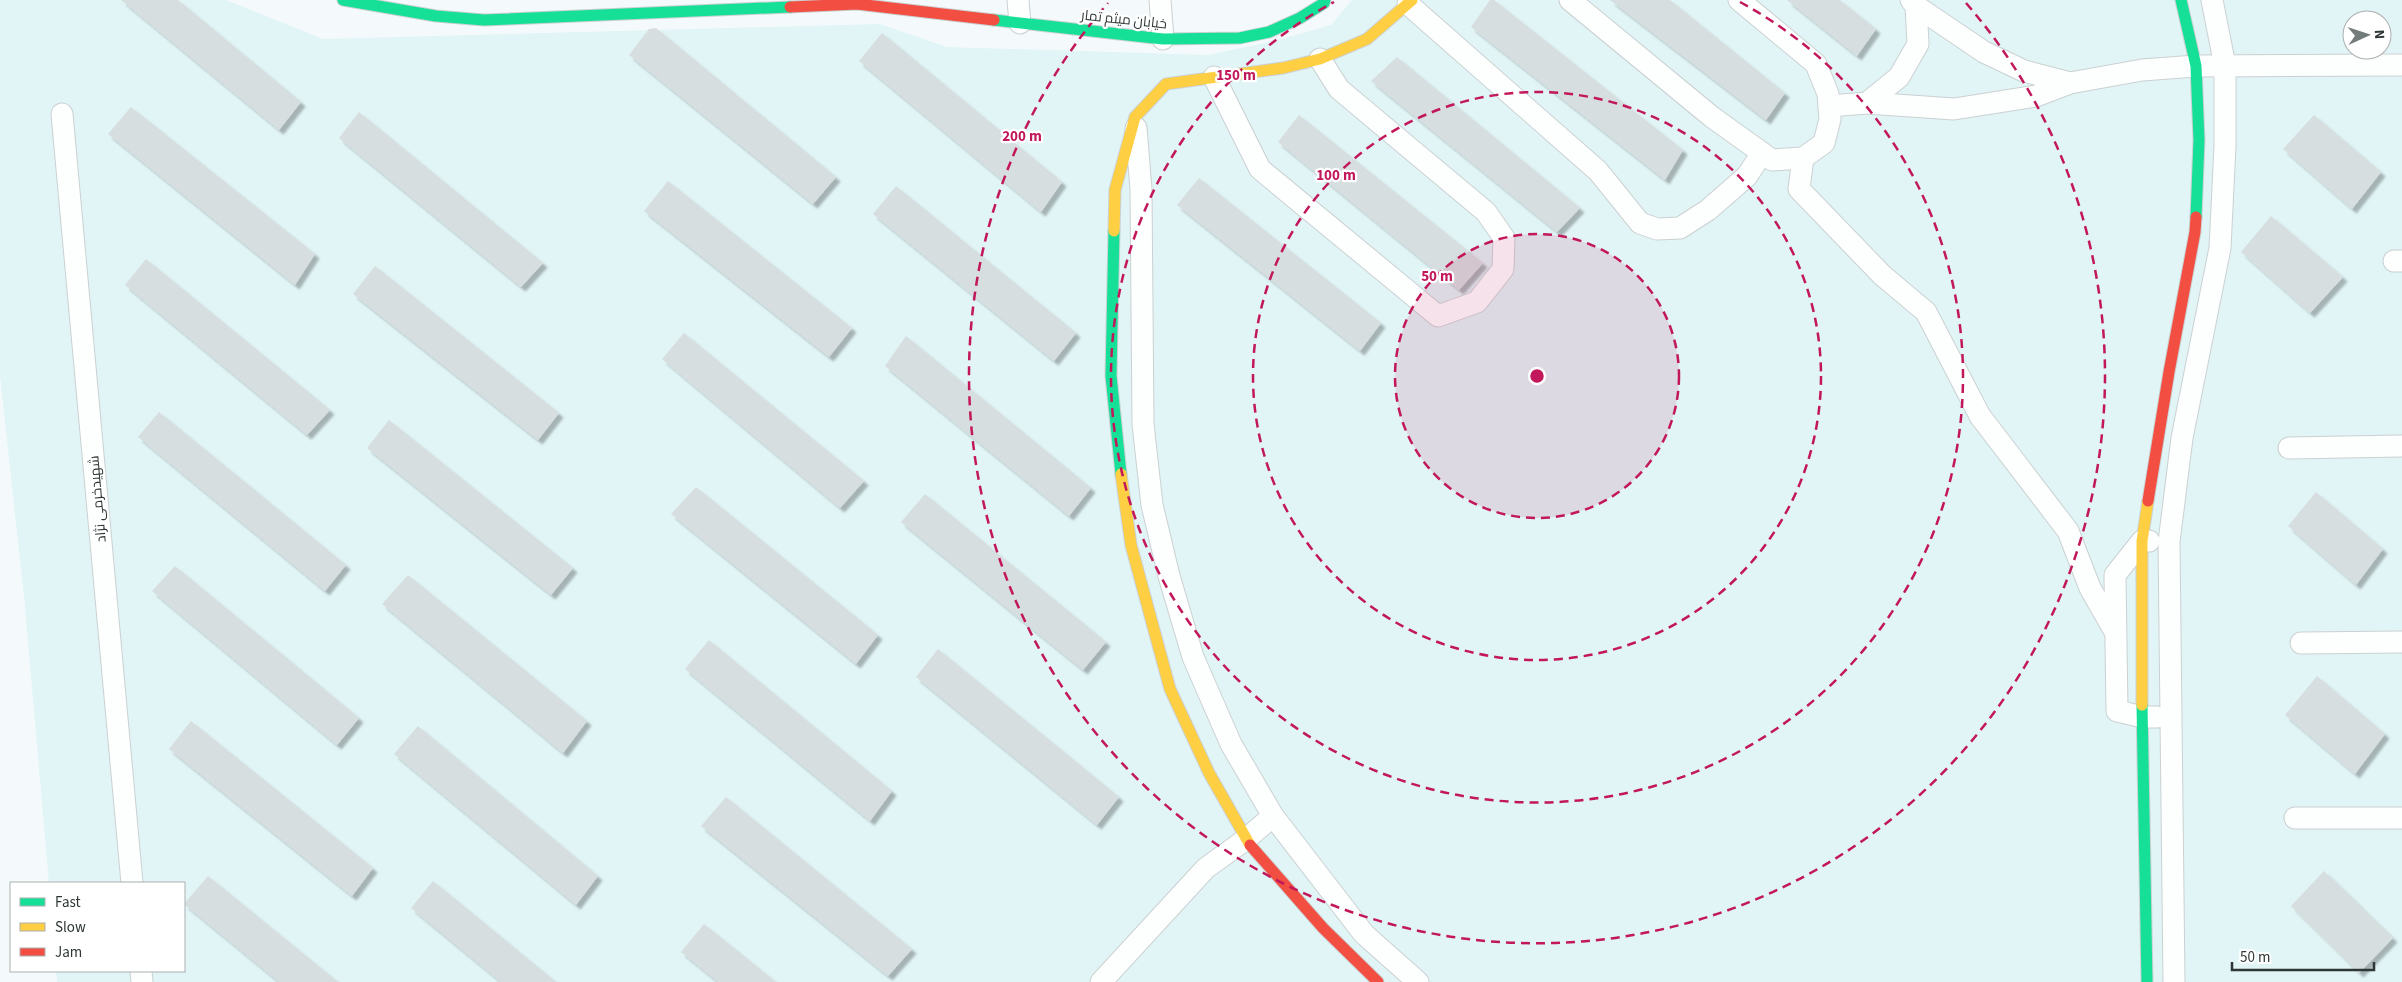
<svg xmlns="http://www.w3.org/2000/svg" width="2402" height="982" viewBox="0 0 2402 982" font-family="'Source Sans 3',Cairo,sans-serif">
<defs>
<filter id="shadow"><feDropShadow dx="4.5" dy="4.5" stdDeviation="1" flood-color="#0004"/></filter>
</defs>
<rect width="100%" height="100%" fill="#f4fafb"/>
<path fill="#e1f4f6" fill-rule="evenodd" d="M 0,0 L 226,0 L 323,39 L 880,24 L 947,47 L 1209,55 L 1278,40 L 1331,25 L 1352,0 L 2402,0 L 2402,982 L 57,982 L 56,971 L 184,971 L 184,883 L 49,883 L 24,596 L 0,376 ZM 2352,20 L 2382,20 L 2382,50 L 2352,50 Z"/>
<g fill="#d7dedf" filter="url(#shadow)">
<polygon points="121,0 178,0 301,102 279,130"/>
<polygon points="1490,0 1494,0 1683,150 1665,180 1471,27"/>
<polygon points="1610,0 1670,0 1785,93 1766,120"/>
<polygon points="1787,0 1840,0 1876,29 1857,56"/>
<polygon points="656,28 836,177 813,204 629,55 649,29"/>
<polygon points="882,33 1062,182 1041,212 859,61"/>
<polygon points="1397,57 1580,208 1557,232 1371,81"/>
<polygon points="131,107 315,254 295,285 108,134"/>
<polygon points="359,112 543,263 521,287 339,138"/>
<polygon points="1299,115 1483,263 1459,290 1278,142"/>
<polygon points="2314,115 2381,172 2352,209 2283,149"/>
<polygon points="1199,178 1381,323 1360,351 1177,205"/>
<polygon points="668,181 852,328 829,357 644,211"/>
<polygon points="896,186 1076,333 1054,361 873,214"/>
<polygon points="2271,216 2343,277 2310,313 2241,252"/>
<polygon points="146,259 330,410 307,435 125,285"/>
<polygon points="375,266 559,413 538,440 353,294"/>
<polygon points="684,333 864,481 840,508 662,359"/>
<polygon points="906,336 1091,488 1069,516 885,366"/>
<polygon points="159,412 346,565 325,591 138,437"/>
<polygon points="389,420 573,568 551,595 367,448"/>
<polygon points="696,487 878,635 856,664 671,514"/>
<polygon points="2316,492 2383,549 2356,585 2288,526"/>
<polygon points="925,494 1106,642 1083,670 901,522"/>
<polygon points="175,566 359,718 337,745 152,591"/>
<polygon points="408,575 587,721 563,753 382,604"/>
<polygon points="709,640 892,791 870,821 685,669"/>
<polygon points="938,649 1119,797 1097,825 916,677"/>
<polygon points="2317,676 2385,734 2355,774 2285,715"/>
<polygon points="191,721 373,868 352,896 169,749"/>
<polygon points="418,726 598,876 576,905 394,754"/>
<polygon points="726,797 912,949 888,976 701,826"/>
<polygon points="2324,871 2393,938 2359,973 2291,906"/>
<polygon points="208,876 338,982 279,982 184,904"/>
<polygon points="433,881 556,982 501,982 411,908"/>
<polygon points="704,924 776,982 718,982 681,952"/>
</g>
<g fill="none" stroke-linecap="round" stroke-linejoin="round">
<defs>
<g id="street">
<polyline points="1018,0 1020,23"/>
<polyline points="1160,0 1163,39"/>
<polyline points="1570,0 1712,117 1772,160 1803,158 1824,143 1830,119 1828,94 1816,64 1739,0"/>
<polyline points="1408,4 1598,171 1640,223 1657,229 1680,228 1708,210 1747,176 1762,153"/>
<polyline points="1916,6 1984,52 2024,71 2070,83 2142,70 2196,66 2402,65"/>
<polyline points="1214,77 1260,169 1438,316 1477,302 1503,269 1504,238 1486,212 1339,89 1320,59"/>
<polyline points="1867,103 1954,109 2036,96 2070,83"/>
<polyline points="1829,106 1867,103 1899,77 1918,44 1916,6 1911,0"/>
<polyline points="62,114 132,883"/>
<polyline points="1136,128 1141,189 1143,424 1152,505 1169,576 1193,657 1231,744 1273,816 1364,934 1418,982"/>
<polyline points="1803,158 1799,189 1882,275 1926,312 1980,416 2068,531 2090,588 2114,630"/>
<polyline points="2394,261 2402,261"/>
<polyline points="2289,448 2402,446"/>
<polyline points="2149,541 2142,541 2115,575 2117,711 2143,717 2157,717"/>
<polyline points="2301,643 2402,642"/>
<polyline points="2295,818 2402,818"/>
<polyline points="141,971 142,982"/>
<polyline points="1101,982 1206,868 1245,840 1273,816"/>
<polyline points="2174,982 2169,542 2182,438 2220,248 2225,146 2225,66 2212,0"/>
</g>
<g id="fast">
<polyline points="343,0 436,16 484,20 790,7"/>
<polyline points="2181,0 2196,66 2199,140 2196,217"/>
<polyline points="994,20 1163,39 1240,38 1269,32 1300,18 1324,3 1325,0"/>
<polyline points="1114,231 1111,376 1121,474"/>
<polyline points="2142,705 2147,982"/>
</g>
<g id="slow">
<polyline points="1114,231 1115,190 1135,117 1166,84 1283,68 1320,59 1367,39 1412,0"/>
<polyline points="1121,474 1131,545 1170,689 1209,773 1250,845"/>
<polyline points="2142,705 2142,541 2148,501"/>
</g>
<g id="jam">
<polyline points="790,7 857,4 994,20"/>
<polyline points="2148,501 2169,372 2195,232 2196,217"/>
<polyline points="1250,845 1323,928 1378,982"/>
</g>
</defs>
<use href="#street" stroke="#cbd1d2" stroke-width="23"/>
<use href="#fast" stroke="#cbd1d2" stroke-width="13"/>
<use href="#slow" stroke="#cbd1d2" stroke-width="13"/>
<use href="#jam" stroke="#cbd1d2" stroke-width="13"/>
<use href="#street" stroke="#fdfefe" stroke-width="21"/>
<use href="#fast" stroke="#16e098" stroke-width="11"/>
<use href="#slow" stroke="#ffcf43" stroke-width="11"/>
<use href="#jam" stroke="#f24e42" stroke-width="11"/>
</g>
<circle cx="1537" cy="376" r="142" fill="#c2185b" fill-opacity=".12"/>
<g fill="none" stroke="#c2185b" stroke-width="2.5" stroke-dasharray="9 6">
<circle cx="1537" cy="376" r="142"/>
<circle cx="1537" cy="376" r="284"/>
<path d="M1740 2A426 426 0 1 1 1334 2"/>
<path d="M1966 3A568 568 0 1 1 1108 3"/>
</g>
<g text-anchor="middle" stroke-width="4.5" stroke-linejoin="round" paint-order="stroke">
<g font-size="14" fill="#2e3636" stroke="#fff">
<text transform="translate(1124 19) rotate(6)" y="5">خیابان میثم تمار</text>
<text transform="translate(97 499) rotate(-95)" y="5">شهیدخرمی نژاد</text>
</g>
</g>
<circle cx="1537" cy="376" r="8" fill="#c2185b" stroke="#fff" stroke-width="2.5"/>
<g font-size="15" text-anchor="middle" font-weight="bold" fill="#c2185b" stroke="#fff" stroke-width="4.5" stroke-linejoin="round" paint-order="stroke">
<text x="1236" y="80">150 m</text>
<text x="1022" y="141">200 m</text>
<text x="1336" y="180">100 m</text>
<text x="1437" y="281">50 m</text>
</g>
<rect x="10" y="882" width="175" height="90" fill="#ffffff" stroke="#abafaf"/>
<rect x="20" y="898" width="25" height="8" fill="#16e098" stroke="#abafaf"/>
<text x="55" y="907" font-size="15" fill="#2e3636">Fast</text>
<rect x="20" y="923" width="25" height="8" fill="#ffcf43" stroke="#abafaf"/>
<text x="55" y="932" font-size="15" fill="#2e3636">Slow</text>
<rect x="20" y="948" width="25" height="8" fill="#f24e42" stroke="#abafaf"/>
<text x="55" y="957" font-size="15" fill="#2e3636">Jam</text>
<g transform="translate(2367 35) rotate(87)"><circle r="24" fill="#ffffff" stroke="#abafaf"/>
<path d="M0-4L9 19L0 12L-9 19Z" fill="#737b7b"/>
<text y="-8" font-size="14" font-weight="bold" text-anchor="middle" fill="#2e3636">N</text>
</g>
<path d="M2232 962v8h142v-8" fill="none" stroke="#2e3636" stroke-width="2.5"/>
<text x="2240" y="962" font-size="15" fill="#2e3636" stroke="#ffffff" stroke-width="4" paint-order="stroke">50 m</text>
</svg>
